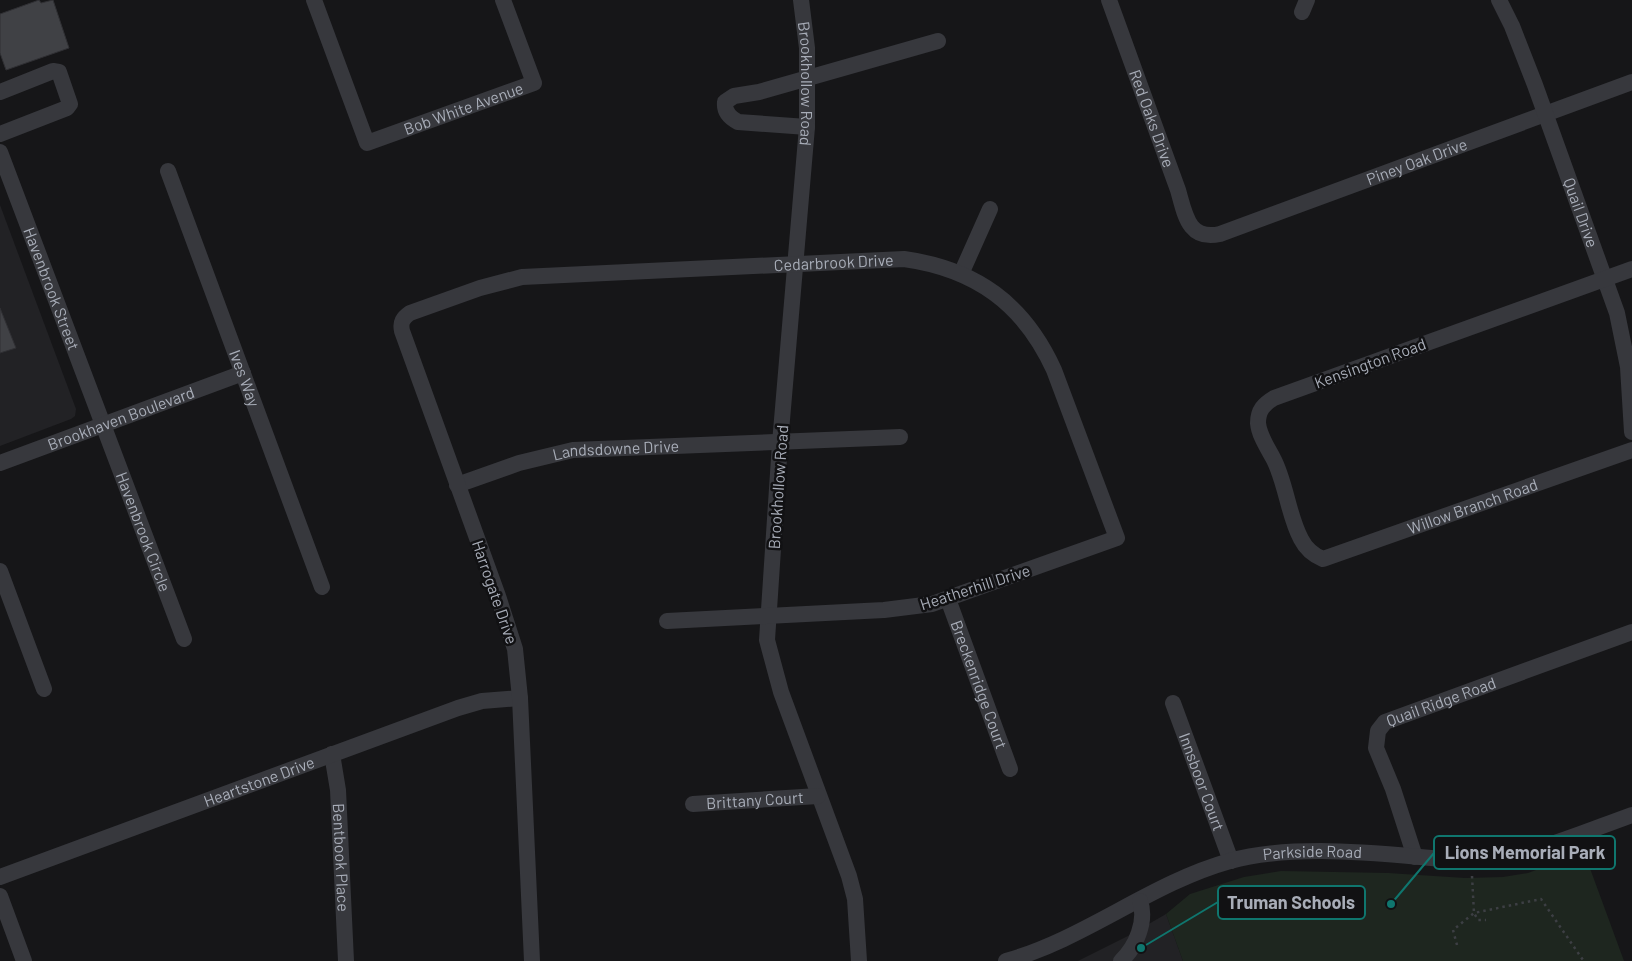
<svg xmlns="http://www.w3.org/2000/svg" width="1632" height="961" viewBox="0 0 1632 961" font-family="Barlow,sans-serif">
<rect width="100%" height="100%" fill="#161618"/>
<g fill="#222225">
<polygon points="0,205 76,409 75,416 71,419 0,446"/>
<polygon points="1166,914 1183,961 1078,961 1128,936"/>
</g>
<polygon fill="#1e261f" points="1584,852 1624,961 1183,961 1166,914 1190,894 1244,877 1281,871 1388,873 1465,878 1503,877 1528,873"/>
<g fill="#404145" stroke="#303034">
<polygon points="39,0 41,3 53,0 69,48 6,70 0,53 0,14"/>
<polygon points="0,308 16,348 0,353"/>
</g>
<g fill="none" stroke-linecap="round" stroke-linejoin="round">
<g stroke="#3d3f44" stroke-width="2.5" stroke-dasharray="2.5 4" stroke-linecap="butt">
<polyline points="1472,876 1474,913 1478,920 1486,920"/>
<polyline points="1457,945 1453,930 1474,913 1541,899 1583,960"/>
</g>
<g stroke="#37383d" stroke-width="16">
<path id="s1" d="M 314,0 L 367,143 L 534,83 L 503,0"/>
<path id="s2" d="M 801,0 L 807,48 L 807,127 L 780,443 L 767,640 L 781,692 L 849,876 L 855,899 L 859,961"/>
<path id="s3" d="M 1109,0 L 1178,190 C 1185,214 1188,241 1220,234 L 1632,82"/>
<path id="s4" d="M 1499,0 L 1512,26 L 1535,85 L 1617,313 L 1628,367 L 1632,432"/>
<polyline points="1302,12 1307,0"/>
<polyline points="0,92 53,71 59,72 70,104 67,108 0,134"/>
<path d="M 807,127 L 738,122 C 730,118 724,112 725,102 L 734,96 L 759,92 L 938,41"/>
<path id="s5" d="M 0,152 L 184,639"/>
<path id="s6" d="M 168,171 L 322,587"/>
<path id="s7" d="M 1632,269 L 1274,398 C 1264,404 1258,410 1258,423 C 1259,435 1267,447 1273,458 C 1286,482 1288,515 1301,539 C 1306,549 1313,555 1323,559 L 1632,450"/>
<polyline points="961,274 990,209"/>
<path id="s8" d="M 0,463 L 243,373"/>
<path id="s9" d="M 457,485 L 519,463 L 573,450 L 900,437"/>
<polyline points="0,571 44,689"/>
<path id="s10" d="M 948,599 L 1010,769"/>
<path id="s11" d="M 1173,703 L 1231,861"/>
<path id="s12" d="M 332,754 L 338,790 L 346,961"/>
<path id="s13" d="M 693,804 L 818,796"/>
<path id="s14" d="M 1415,857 L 1393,789 L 1376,748 L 1378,731 L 1385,722 L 1632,632"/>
<path id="s15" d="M 0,877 L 458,708 L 482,701 L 520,698"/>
<polyline points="0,896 24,961"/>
<path id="s16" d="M 532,961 L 520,698 L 515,649 L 498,596 L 402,331 C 400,322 403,318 410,313 L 480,288 L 522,277 L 904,259 C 976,269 1024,304 1054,370 L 1117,538 L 932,604 L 884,610 L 667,621"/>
<path id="s17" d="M 1006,961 C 1085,939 1151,883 1230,861 C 1297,842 1402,855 1471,862 C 1528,857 1579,834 1632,815"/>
<path d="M 1121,961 C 1136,947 1147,921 1140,901"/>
</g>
</g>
<g text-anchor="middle" stroke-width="5" stroke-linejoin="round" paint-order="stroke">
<g font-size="16" fill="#a8adb8" stroke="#111113">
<text dy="6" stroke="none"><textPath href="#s2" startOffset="84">Brookhollow Road</textPath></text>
<text dy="6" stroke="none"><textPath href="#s1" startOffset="255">Bob White Avenue</textPath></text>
<text dy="6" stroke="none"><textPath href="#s3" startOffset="126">Red Oaks Drive</textPath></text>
<text dy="6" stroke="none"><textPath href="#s3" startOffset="482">Piney Oak Drive</textPath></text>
<text dy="6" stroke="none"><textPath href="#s4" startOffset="228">Quail Drive</textPath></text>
<text dy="6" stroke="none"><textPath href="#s16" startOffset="1101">Cedarbrook Drive</textPath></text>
<text dy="6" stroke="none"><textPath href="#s5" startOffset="146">Havenbrook Street</textPath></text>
<text transform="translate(1370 363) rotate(-20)" y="6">Kensington Road</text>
<text dy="6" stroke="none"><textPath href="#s6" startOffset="221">Ives Way</textPath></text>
<text dy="6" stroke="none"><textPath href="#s8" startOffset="129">Brookhaven Boulevard</textPath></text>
<text dy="6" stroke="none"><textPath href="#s9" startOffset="164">Landsdowne Drive</textPath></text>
<text transform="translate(778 487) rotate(-86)" y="6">Brookhollow Road</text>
<text dy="6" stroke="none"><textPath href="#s7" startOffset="725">Willow Branch Road</textPath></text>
<text dy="6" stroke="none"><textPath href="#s5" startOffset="406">Havenbrook Circle</textPath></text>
<text transform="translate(975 587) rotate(-18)" y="6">Heatherhill Drive</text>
<text transform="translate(495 592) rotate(71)" y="6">Harrogate Drive</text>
<text dy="6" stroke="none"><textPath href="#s10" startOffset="91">Breckenridge Court</textPath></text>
<text dy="6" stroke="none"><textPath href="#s14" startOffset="204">Quail Ridge Road</textPath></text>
<text dy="6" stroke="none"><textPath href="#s15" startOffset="276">Heartstone Drive</textPath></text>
<text dy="6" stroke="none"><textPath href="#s11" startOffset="84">Innsboor Court</textPath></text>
<text dy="6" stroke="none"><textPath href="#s13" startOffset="62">Brittany Court</textPath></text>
<text dy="6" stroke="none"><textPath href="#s17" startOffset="329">Parkside Road</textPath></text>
<text dy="6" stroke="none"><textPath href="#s12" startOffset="104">Bentbook Place</textPath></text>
</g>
</g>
<path fill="none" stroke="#0f766e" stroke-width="2" d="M1391 904L1434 853M1141 948L1218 902"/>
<g fill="#0f766e" stroke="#111113" stroke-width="2">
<circle cx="1391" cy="904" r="5"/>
<circle cx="1141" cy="948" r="5"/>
</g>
<g fill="#111113" stroke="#0f766e" stroke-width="2">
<rect x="1434" y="836" width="181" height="33" rx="5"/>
<rect x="1218" y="886" width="147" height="33" rx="5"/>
</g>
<g font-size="18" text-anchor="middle" font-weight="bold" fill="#a8adb8">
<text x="1525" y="859">Lions Memorial Park</text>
<text x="1291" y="909">Truman Schools</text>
</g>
</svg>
